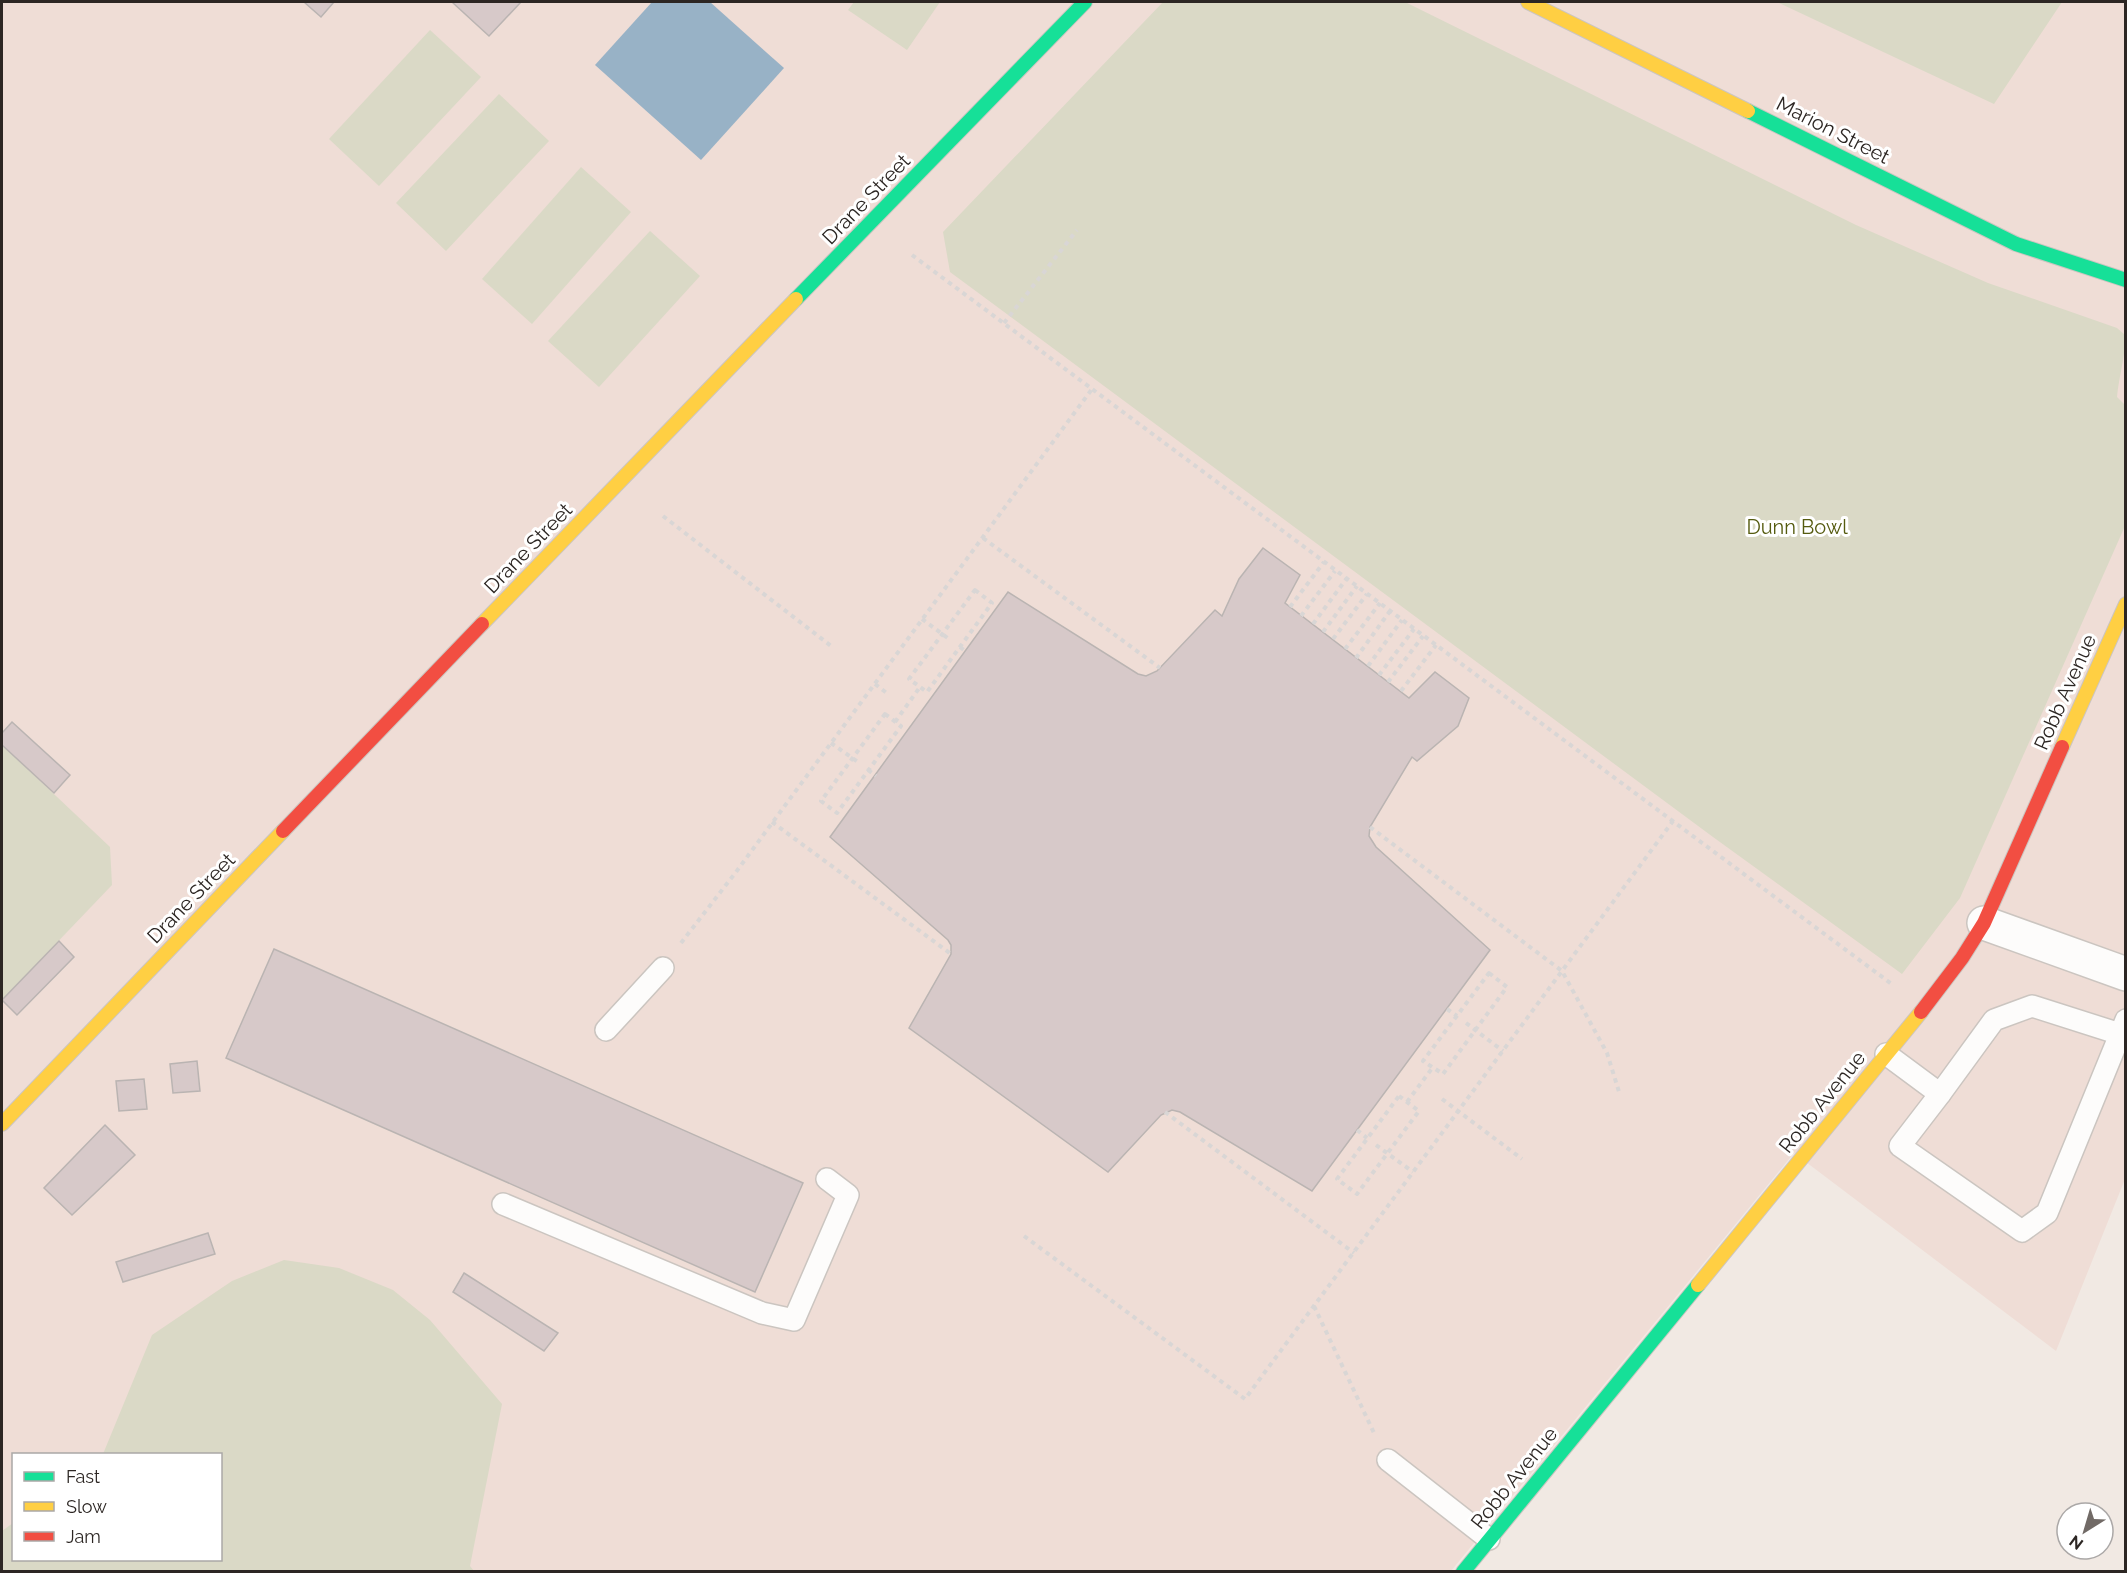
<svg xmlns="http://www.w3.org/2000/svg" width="2127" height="1573" viewBox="0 0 2127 1573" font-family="Raleway,sans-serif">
<rect width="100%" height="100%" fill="#f1e9e3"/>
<path fill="#efddd6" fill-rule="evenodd" d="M 2,2 L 2125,2 L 2125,1179 L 2056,1351 L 1794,1153 L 1451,1571 L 2,1572 ZM 14,1454 L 220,1454 L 220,1560 L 14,1560 Z"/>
<g fill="#dad9c6">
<polygon points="854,2 940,2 907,50 848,10"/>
<path d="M 1163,2 L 1405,2 L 1856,225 L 1988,283 L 2117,328 L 2125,335 C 2126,355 2119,375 2117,397 L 2125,405 L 2125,526 L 1960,898 L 1902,974 L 1713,837 L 950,272 L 943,232 Z"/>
<polygon points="1777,2 2062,2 1994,104"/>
<polygon points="430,30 481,77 379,186 329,139"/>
<polygon points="499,94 549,141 446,251 396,203"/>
<polygon points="581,167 631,212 532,324 482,279"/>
<polygon points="650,231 700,276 599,387 548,341"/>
<polygon points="2,745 110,847 112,885 2,1000"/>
<polygon points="284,1260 339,1268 393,1290 430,1320 502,1404 470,1566 474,1571 2,1571 2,1531 13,1523 14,1560 220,1560 220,1454 103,1454 152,1335 232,1281"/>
</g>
<polygon fill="#98b2c6" points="652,2 710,2 784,68 701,160 595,65"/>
<g fill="#d7c9c9" stroke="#bab4b2" stroke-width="1.5">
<polygon points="304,2 334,2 321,17"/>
<polygon points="452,2 521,2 489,36"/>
<polygon points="1263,548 1300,575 1285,603 1409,698 1435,672 1469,698 1458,726 1417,761 1412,757 1370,827 1369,836 1376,847 1490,950 1312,1191 1180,1112 1172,1110 1161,1115 1108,1172 909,1028 951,954 951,945 948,940 830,837 1008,592 1138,674 1146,676 1157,671 1215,610 1222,616 1239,579"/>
<polygon points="12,722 70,775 54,793 2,745 2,733"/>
<polygon points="59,941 74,957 17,1015 2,1000"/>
<polygon points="274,949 803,1183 755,1292 226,1058"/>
<polygon points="197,1061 200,1091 173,1093 170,1064"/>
<polygon points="144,1079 147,1109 119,1111 116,1081"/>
<polygon points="105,1125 135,1155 72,1215 44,1188"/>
<polygon points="208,1233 215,1254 123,1282 116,1262"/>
<polygon points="464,1273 558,1333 544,1351 453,1292"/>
</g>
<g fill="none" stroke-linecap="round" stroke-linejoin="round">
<defs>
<g id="lane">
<polyline points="606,1030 663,968"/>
<polyline points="1886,1054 1940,1094 1900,1146 2022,1231 2047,1213 2126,1020"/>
<polyline points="1940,1094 1994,1020 2032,1006 2120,1034"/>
<polyline points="503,1204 762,1313 794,1320 848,1195 827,1179"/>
<polyline points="1388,1460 1489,1539"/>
</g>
<polyline id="street" points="1984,923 2126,974"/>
<g id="fast">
<polyline points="1748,111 2016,244 2126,280"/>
<polyline points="796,299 1085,2"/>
<polyline points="1463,1572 1698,1285"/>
</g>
<g id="slow">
<polyline points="1528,2 1748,111"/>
<polyline points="482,624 796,299"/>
<polyline points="2062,747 2126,604"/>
<polyline points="2,1124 283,831"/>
<polyline points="1698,1285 1921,1012"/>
</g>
<g id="jam">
<polyline points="283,831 482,624"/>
<polyline points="1921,1012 1962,958 1984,923 2062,747"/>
</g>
</defs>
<use href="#lane" stroke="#cbc5c0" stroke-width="24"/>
<use href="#street" stroke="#cbc5c0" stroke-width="36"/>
<use href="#fast" stroke="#cbc5c0" stroke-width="16"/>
<use href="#slow" stroke="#cbc5c0" stroke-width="16"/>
<use href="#jam" stroke="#cbc5c0" stroke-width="16"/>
<g stroke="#d9d6d5" stroke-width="4" stroke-dasharray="4.5 4.5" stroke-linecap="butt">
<polyline points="912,255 1893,985"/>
<polyline points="1004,323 1077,230"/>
<polyline points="663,516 831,646"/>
<polyline points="983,538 1160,668"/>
<polygon points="975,590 992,603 927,692 909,679"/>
<polyline points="1290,607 1324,562"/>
<polyline points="1301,616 1335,571"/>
<polyline points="922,619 949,639"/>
<polyline points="1313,624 1347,578"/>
<polyline points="1323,632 1357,586"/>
<polyline points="1333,639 1367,594"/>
<polyline points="960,647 965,651"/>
<polyline points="1345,649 1380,603"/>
<polyline points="1356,658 1390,611"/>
<polyline points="1368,666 1402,620"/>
<polyline points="1379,675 1414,629"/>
<polyline points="1388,682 1423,636"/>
<polyline points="875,684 888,694"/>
<polyline points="1401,691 1436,645"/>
<polygon points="885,714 901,726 837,813 821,801"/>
<polyline points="895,722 920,687"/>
<polyline points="831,743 858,762"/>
<polyline points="868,770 876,776"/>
<polyline points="772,822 951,954"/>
<polyline points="1370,827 1562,971 1607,1053 1620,1095"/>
<polyline points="681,943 736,872 1092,389"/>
<polygon points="1489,973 1507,987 1443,1074 1423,1061"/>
<polyline points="1447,1009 1457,1016"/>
<polyline points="1466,1023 1503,1051"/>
<polygon points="1399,1096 1419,1111 1357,1194 1337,1179"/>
<polyline points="1442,1099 1522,1159"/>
<polyline points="1407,1102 1433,1067"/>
<polyline points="1165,1112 1354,1253"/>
<polyline points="1357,1130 1367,1138"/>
<polyline points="1376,1145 1413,1172"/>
<polyline points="1024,1236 1245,1399 1673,821"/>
<polyline points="1314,1306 1374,1433"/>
</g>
<use href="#lane" stroke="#fdfcfb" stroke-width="21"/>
<use href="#street" stroke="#fdfcfb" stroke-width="33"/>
<use href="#fast" stroke="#16e098" stroke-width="14"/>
<use href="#slow" stroke="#ffcf43" stroke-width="14"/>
<use href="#jam" stroke="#f24e42" stroke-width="14"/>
</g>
<g text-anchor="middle" stroke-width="6" stroke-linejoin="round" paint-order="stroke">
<g font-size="20" fill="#2c2623" stroke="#fff">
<text transform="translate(1833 130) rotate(27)" y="7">Marion Street</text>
<text transform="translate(866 199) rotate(-46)" y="7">Drane Street</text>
<text transform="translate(528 548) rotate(-46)" y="7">Drane Street</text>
<text transform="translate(2065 692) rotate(-66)" y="7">Robb Avenue</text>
<text transform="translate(191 898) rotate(-46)" y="7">Drane Street</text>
<text transform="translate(1822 1102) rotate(-51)" y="7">Robb Avenue</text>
<text transform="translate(1514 1478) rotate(-51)" y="7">Robb Avenue</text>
</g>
<g font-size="20" fill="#555b0f" stroke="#fff">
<text x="1797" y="534">Dunn Bowl</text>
</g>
</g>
<rect width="2127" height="1573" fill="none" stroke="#2c2623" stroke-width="6"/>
<rect x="12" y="1453" width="210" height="108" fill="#ffffff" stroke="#aba8a7" stroke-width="1.5"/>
<rect x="24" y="1472" width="30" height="9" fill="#16e098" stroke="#aba8a7" stroke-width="1.5"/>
<text x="66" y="1483" font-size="18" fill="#2c2623">Fast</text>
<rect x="24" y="1502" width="30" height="9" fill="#ffcf43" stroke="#aba8a7" stroke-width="1.5"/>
<text x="66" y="1513" font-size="18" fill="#2c2623">Slow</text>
<rect x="24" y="1532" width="30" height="9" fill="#f24e42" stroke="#aba8a7" stroke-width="1.5"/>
<text x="66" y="1543" font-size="18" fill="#2c2623">Jam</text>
<g transform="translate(2085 1531) rotate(217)"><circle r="28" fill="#ffffff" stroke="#aba8a7" stroke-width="1.5"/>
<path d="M0-4.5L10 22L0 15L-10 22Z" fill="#716a66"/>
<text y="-9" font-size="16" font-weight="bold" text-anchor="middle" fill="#2c2623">N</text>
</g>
</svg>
